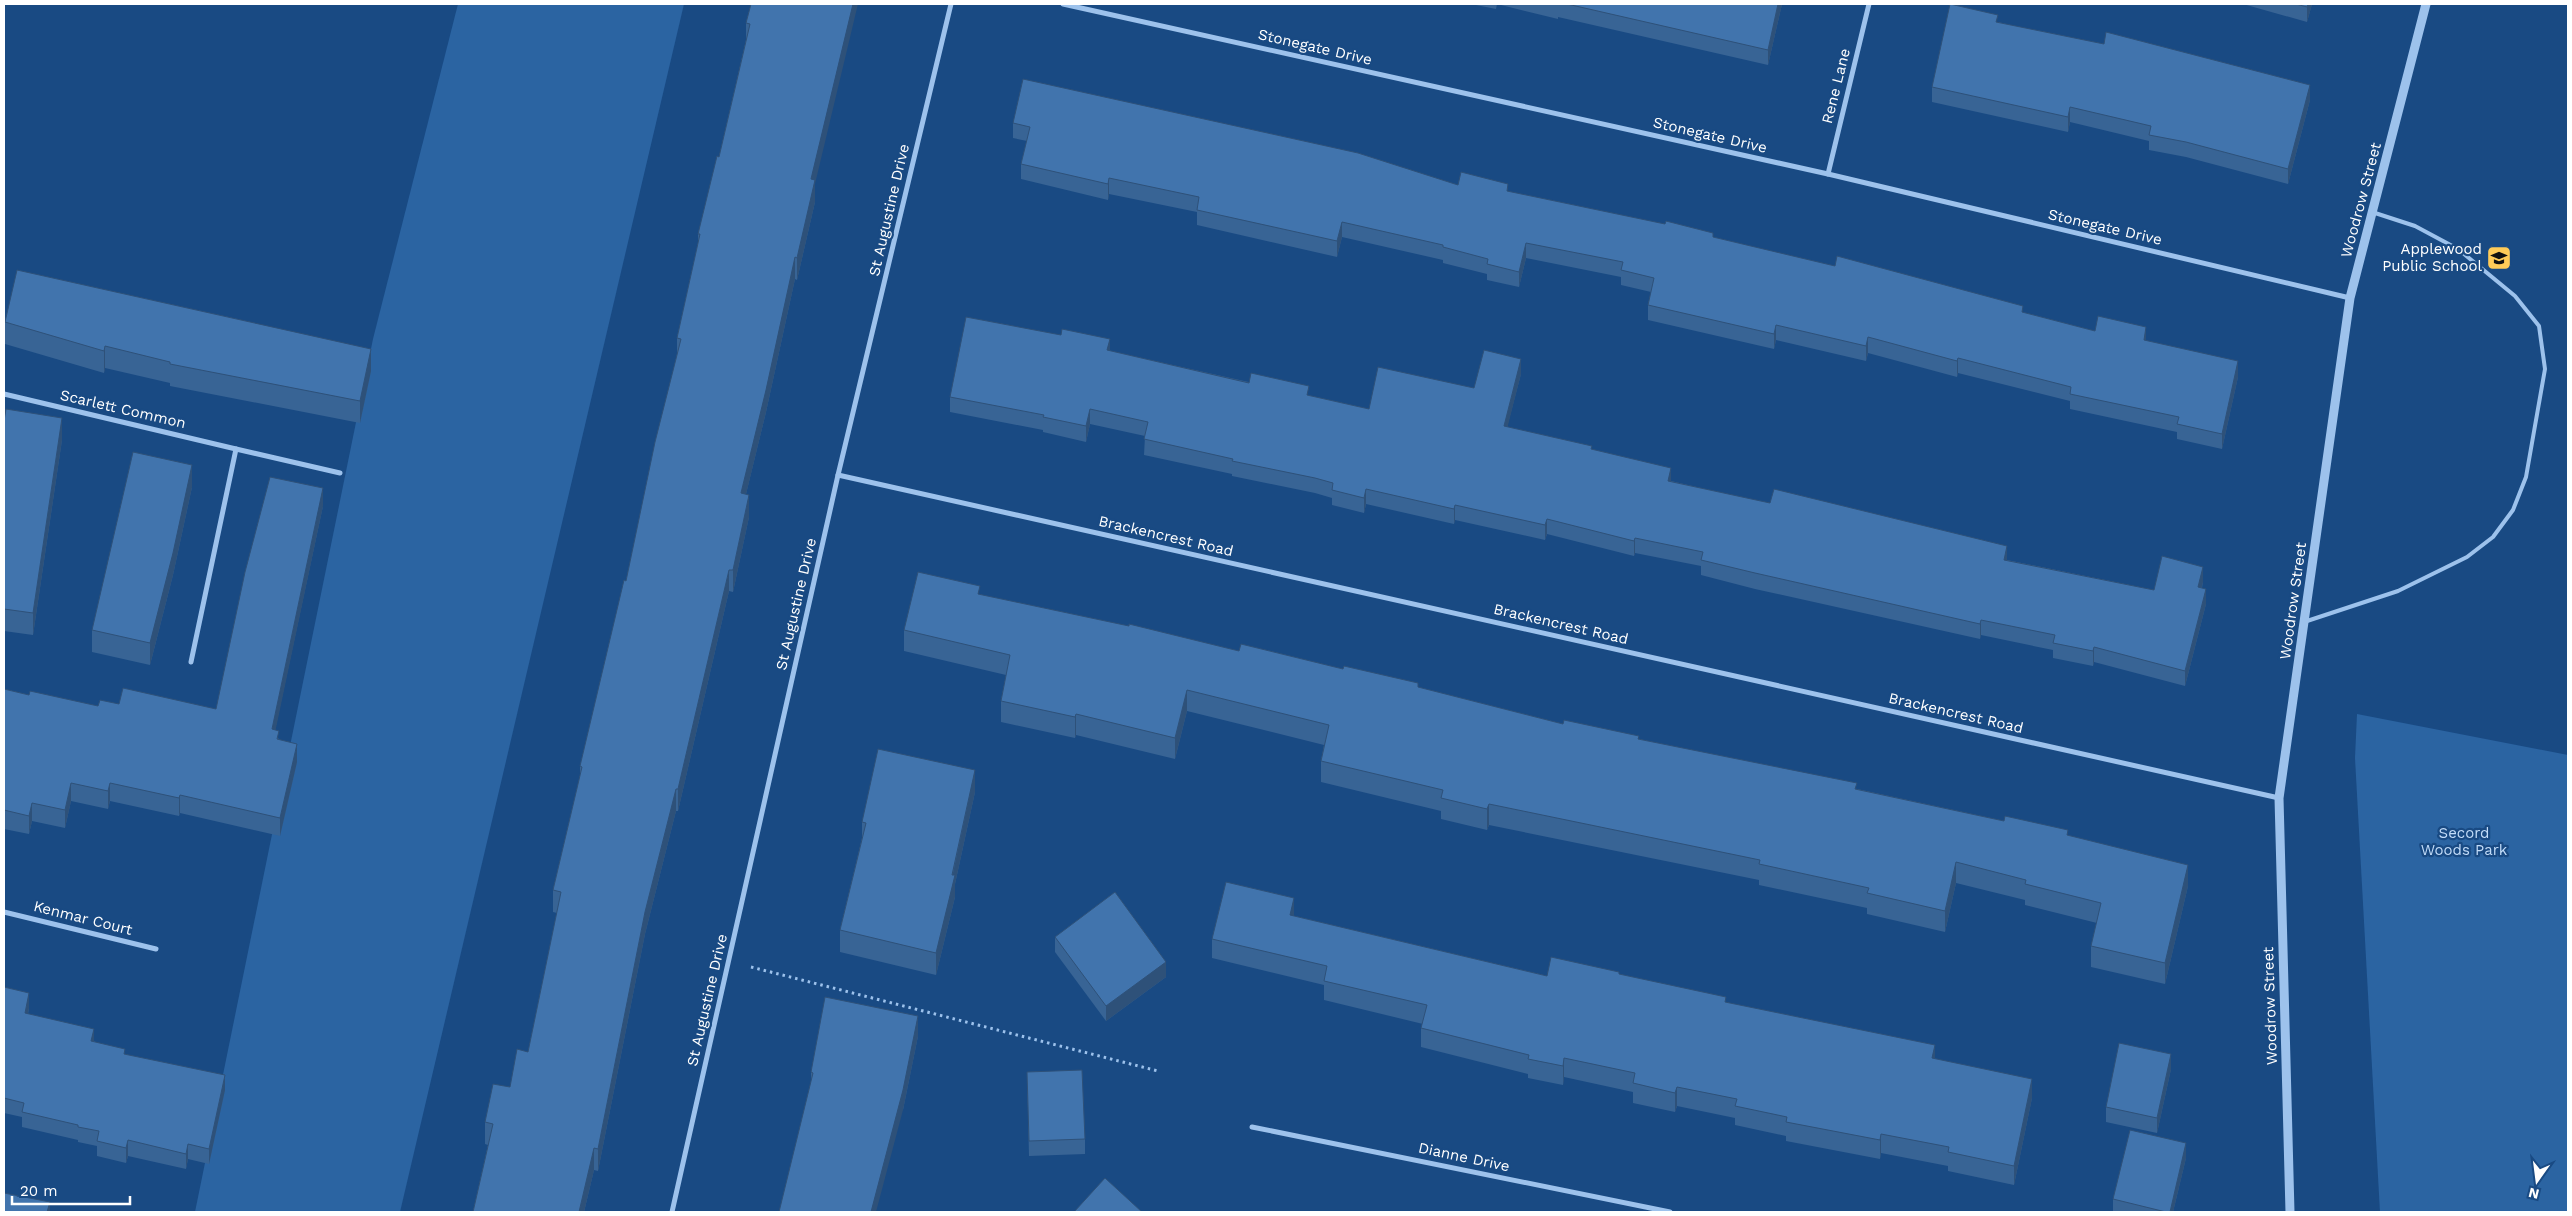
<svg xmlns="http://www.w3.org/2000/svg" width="2572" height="1216" viewBox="0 0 2572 1216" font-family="'Work Sans',sans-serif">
<rect width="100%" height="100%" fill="#194a83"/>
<g fill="#2b64a2">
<polygon points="458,4 684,4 400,1212 195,1212 373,339"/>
<polygon points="2357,714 2568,755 2568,1212 2380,1212 2355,758"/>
</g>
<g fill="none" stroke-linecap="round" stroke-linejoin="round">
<polyline stroke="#9dc2ec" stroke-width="3" stroke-dasharray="2.5 4" stroke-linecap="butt" points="751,967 1158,1071"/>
<polyline stroke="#9dc2ec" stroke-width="4" points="2304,622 2398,591 2467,557 2493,537 2513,510 2526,477 2545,369 2539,326 2515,296 2458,249 2415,226 2372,212"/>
<g stroke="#9dc2ec" stroke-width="5">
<polyline points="1063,4 1828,174 2350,298"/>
<polyline points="1828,174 1869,4"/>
<polyline points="4,394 236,449 191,662"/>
<polyline points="236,449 340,473"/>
<polyline points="838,475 2279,798"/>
<polyline points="4,912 156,949"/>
<polyline points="1252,1127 1670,1212"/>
<polyline points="672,1212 838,475 951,4"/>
</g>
<polyline stroke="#9dc2ec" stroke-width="9" points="2290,1212 2279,798 2350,298 2426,4"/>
</g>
<g fill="#386495">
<polygon points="751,4 815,184 815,202 797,280 795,279 766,412 746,494 749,517 733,592 729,591 678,811 676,811 645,934 598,1171 594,1170 584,1212 473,1212 488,1145 485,1144 485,1122 510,1087 528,1052 557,913 553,912 553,890 580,776 580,766 626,581 677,354 677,338 698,244 698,234 719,157 746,40 746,23"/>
<polygon points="1471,4 1782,4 1768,65 1558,17 1558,19 1497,4 1496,9"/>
<polygon points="2243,4 2312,4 2307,22"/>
<polygon points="1998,22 2310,100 2288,184 2186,157 2149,150 2149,141 2070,122 2068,132 1932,102 1932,87"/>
<polygon points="1013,123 1508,192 1713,237 2095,331 2146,341 2238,377 2222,449 2177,439 2177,432 2070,409 2070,401 1958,373 1957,377 1868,353 1866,361 1776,340 1774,349 1648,320 1648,305 1651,292 1621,285 1621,277 1526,258 1519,287 1487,280 1487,274 1443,263 1443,260 1342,237 1337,257 1197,225 1197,212 1109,194 1108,200 1021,179 1021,164 1027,141 1013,138"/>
<polygon points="5,322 371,371 360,423 170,386 170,383 105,368 104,373 5,344"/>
<polygon points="1110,351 1369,409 1474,388 1521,374 1507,427 1592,449 1671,481 2007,560 2154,590 2203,582 2202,588 2206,604 2185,686 2094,662 2093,666 2053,658 2053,650 1981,635 1980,639 1755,589 1701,575 1701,566 1635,553 1634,556 1547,534 1545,540 1455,520 1454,524 1366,504 1364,513 1332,505 1332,498 1315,493 1232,476 1232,474 1144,455 1145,436 1090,424 1086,442 1043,432 1043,430 950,412 950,397"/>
<polygon points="4,421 62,440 33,635 4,631"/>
<polygon points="192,487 173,575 150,665 92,652 92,630"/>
<polygon points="323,506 275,730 279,740 297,762 280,836 180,813 179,816 110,801 108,809 71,801 65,828 32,821 29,834 4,829 4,689 29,695 98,706 119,704 216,709"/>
<polygon points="980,595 1239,651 1343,669 1563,724 1639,739 1857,789 2068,835 2188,886 2165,984 2091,967 2091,946 2097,923 2025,905 2025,900 1956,883 1945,932 1867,914 1867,908 1759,885 1759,880 1489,825 1487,830 1441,819 1441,811 1321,782 1321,761 1324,745 1187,711 1175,759 1076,735 1075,738 1001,722 1001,701 1006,675 904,651 904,630"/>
<polygon points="975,792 955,884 955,897 936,975 840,952 840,930 862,838 862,822"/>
<polygon points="1294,916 1547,976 1619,974 1726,1002 1935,1059 2032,1098 2014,1185 1948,1171 1948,1166 1881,1153 1880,1159 1786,1141 1786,1136 1735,1125 1735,1118 1677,1106 1675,1112 1633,1103 1633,1092 1564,1077 1563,1085 1528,1078 1528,1074 1421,1047 1421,1028 1423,1024 1324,1000 1324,985 1212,958 1212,939"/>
<polygon points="1055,937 1166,977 1106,1021 1055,952"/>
<polygon points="4,987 29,1008 28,1014 125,1054 225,1090 209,1164 188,1159 186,1169 128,1156 126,1163 97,1156 97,1146 78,1142 78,1140 22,1127 22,1117 4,1113"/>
<polygon points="918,1036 903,1110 811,1084 811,1072"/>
<polygon points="2171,1069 2157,1133 2106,1122 2106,1107"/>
<polygon points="1027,1072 1085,1139 1085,1154 1029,1156"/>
<polygon points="2186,1158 2173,1212 2113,1212 2113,1199"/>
</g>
<g fill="#2e5179">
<polygon points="853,4 858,4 815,184 815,202 797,280 797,258 811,179"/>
<polygon points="1778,4 1782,4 1768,65 1768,50"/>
<polygon points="2308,4 2312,4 2307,22 2307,7"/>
<polygon points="2310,85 2310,100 2288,184 2288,169"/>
<polygon points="2070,107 2070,122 2068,132 2068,117"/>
<polygon points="1109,178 1109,194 1108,200 1108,184"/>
<polygon points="1342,222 1342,237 1337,257 1337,241"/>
<polygon points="1526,243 1526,258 1519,287 1519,272"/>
<polygon points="795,257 795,279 766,412 741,515 741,493"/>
<polygon points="1776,325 1776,340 1774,349 1774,334"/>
<polygon points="2146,327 2146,342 2144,340"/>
<polygon points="1868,337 1868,353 1866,361 1866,346"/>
<polygon points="1110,339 1110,354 1107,350"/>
<polygon points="105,346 105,368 104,373 104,351"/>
<polygon points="371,349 371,371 360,423 360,401"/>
<polygon points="1958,358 1958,373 1957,377 1957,361"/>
<polygon points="1521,359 1521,374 1504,441 1504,426"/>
<polygon points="2238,361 2238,377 2222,449 2222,434"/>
<polygon points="1090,409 1090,424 1086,442 1086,426"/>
<polygon points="62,418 62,440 33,635 33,613"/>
<polygon points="192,465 192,487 173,575 150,665 150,643"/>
<polygon points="1671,468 1671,483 1668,481"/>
<polygon points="323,488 323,506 272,747 272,729"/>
<polygon points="1366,489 1366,504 1364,513 1364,498"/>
<polygon points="749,495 749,517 733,592 733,570"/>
<polygon points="1455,505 1455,520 1454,524 1454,509"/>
<polygon points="1547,519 1547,534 1545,540 1545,525"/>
<polygon points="1635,538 1635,553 1634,556 1634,541"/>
<polygon points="2007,546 2007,561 2004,560"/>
<polygon points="2203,567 2203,582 2198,602 2198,587"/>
<polygon points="729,570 729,591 678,811 678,789"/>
<polygon points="2206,589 2206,604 2185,686 2185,671"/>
<polygon points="1981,620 1981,635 1980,639 1980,624"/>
<polygon points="2094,647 2094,662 2093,666 2093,651"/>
<polygon points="1187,690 1187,711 1175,759 1175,738"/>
<polygon points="1076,714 1076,735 1075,738 1075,717"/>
<polygon points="297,744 297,762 280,836 280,818"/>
<polygon points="975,770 975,792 955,884 955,897 936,975 936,953"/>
<polygon points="71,783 71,801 65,828 65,810"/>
<polygon points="110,783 110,801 108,809 108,791"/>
<polygon points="676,789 676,811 645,934 598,1171 598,1149 645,912"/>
<polygon points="180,795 180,813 179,816 179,798"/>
<polygon points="32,803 32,821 29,834 29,816"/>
<polygon points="1489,804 1489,825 1487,830 1487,809"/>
<polygon points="1956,862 1956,883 1945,932 1945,911"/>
<polygon points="2188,865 2188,886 2165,984 2165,963"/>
<polygon points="1294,898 1294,918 1290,915"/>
<polygon points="1166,962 1166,977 1106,1021 1106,1006"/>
<polygon points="29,993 29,1008 25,1028 25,1013"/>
<polygon points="918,1016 918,1036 903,1110 876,1212 871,1212"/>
<polygon points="94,1029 94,1044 91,1041"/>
<polygon points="1935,1045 1935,1064 1932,1058"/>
<polygon points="2171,1054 2171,1069 2157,1133 2157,1118"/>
<polygon points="1564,1058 1564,1077 1563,1085 1563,1066"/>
<polygon points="225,1075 225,1090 209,1164 209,1149"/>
<polygon points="2032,1079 2032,1098 2014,1185 2014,1166"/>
<polygon points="1677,1087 1677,1106 1675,1112 1675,1093"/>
<polygon points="1881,1134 1881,1153 1880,1159 1880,1140"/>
<polygon points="128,1140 128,1156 126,1163 126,1148"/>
<polygon points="2186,1143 2186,1158 2173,1212 2170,1212"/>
<polygon points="188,1144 188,1159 186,1169 186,1154"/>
<polygon points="594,1148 594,1170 584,1212 579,1212"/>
<polygon points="50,1202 50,1212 47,1212"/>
</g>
<g fill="#4174ad" stroke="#2e5179">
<polygon points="751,4 853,4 811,179 815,180 797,258 795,257 766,390 741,493 749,495 733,570 729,570 678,789 676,789 645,912 598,1149 594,1148 579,1212 473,1212 493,1124 485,1122 493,1084 510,1087 517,1049 528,1052 561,892 553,890 582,767 580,766 624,580 626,581 655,442 681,339 677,338 700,234 698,234 717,156 719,157 750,24 746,23"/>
<polygon points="1567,4 1778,4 1768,50"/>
<polygon points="1950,4 1998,15 1996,22 2104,44 2106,32 2310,85 2288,169 2186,142 2149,135 2151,126 2070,107 2068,117 1932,87"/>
<polygon points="2296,4 2308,4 2307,7"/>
<polygon points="1023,79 1358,153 1458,185 1461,172 1508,184 1507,191 1665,224 1666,221 1713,233 1713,237 1835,266 1837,256 2023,306 2022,312 2095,331 2098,316 2146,327 2144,340 2238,361 2222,434 2177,424 2179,417 2070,394 2071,387 1958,358 1957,361 1868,337 1866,346 1776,325 1774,334 1648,305 1654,278 1621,270 1623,262 1526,243 1519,272 1487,264 1488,259 1443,247 1443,245 1342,222 1337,241 1197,210 1199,197 1109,178 1108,184 1021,164 1030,127 1013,123"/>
<polygon points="17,270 371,349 360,401 170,364 170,362 105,346 104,351 5,322"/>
<polygon points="966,317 1061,335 1062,329 1110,339 1107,350 1249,383 1251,373 1309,386 1307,395 1369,409 1378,367 1474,388 1484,350 1521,359 1504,426 1592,446 1591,449 1671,468 1668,481 1770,503 1774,489 2007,546 2004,560 2154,590 2162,556 2203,567 2198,587 2206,589 2185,671 2094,647 2093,651 2053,643 2055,635 1981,620 1980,624 1755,573 1701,560 1703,552 1635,538 1634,541 1547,519 1545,525 1455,505 1454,509 1366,489 1364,498 1332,490 1333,483 1315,478 1232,461 1233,459 1144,439 1148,422 1090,409 1086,426 1043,417 1044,415 950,397"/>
<polygon points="6,409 62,418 33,613 4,609 4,421"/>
<polygon points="133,452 192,465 173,553 150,643 92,630"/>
<polygon points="270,477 323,488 272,729 279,731 277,739 297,744 280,818 180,795 179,798 110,783 108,791 71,783 65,810 32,803 29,816 4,810 4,689 29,695 30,691 98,706 100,700 119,704 123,688 216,709 245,572"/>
<polygon points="918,572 980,586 978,594 1129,626 1129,624 1239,651 1241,644 1343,669 1344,666 1418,683 1418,687 1563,724 1564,720 1639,736 1638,739 1857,783 1855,789 2004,821 2005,816 2068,830 2067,835 2188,865 2165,963 2091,946 2101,903 2025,884 2026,880 1956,862 1945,911 1867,893 1869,888 1759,864 1760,860 1489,804 1487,809 1441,798 1443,790 1321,761 1329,725 1187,690 1175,738 1076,714 1075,717 1001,701 1010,655 904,630"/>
<polygon points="878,749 975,770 952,875 955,875 936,953 840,930 866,823 862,822"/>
<polygon points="1226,882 1294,898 1290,915 1547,976 1551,957 1619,972 1619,974 1726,997 1725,1002 1935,1045 1932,1058 2032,1079 2014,1166 1948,1152 1949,1147 1881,1134 1880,1140 1786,1122 1787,1117 1735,1106 1737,1099 1677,1087 1675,1093 1633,1083 1635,1073 1564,1058 1563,1066 1528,1059 1529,1055 1421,1028 1427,1005 1324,981 1327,966 1212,939"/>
<polygon points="1115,892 1166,962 1106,1006 1055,937"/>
<polygon points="4,987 29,993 25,1013 94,1029 91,1041 125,1049 124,1054 225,1075 209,1149 188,1144 186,1154 128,1140 126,1148 97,1141 99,1131 78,1127 78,1125 22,1112 24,1103 4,1098"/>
<polygon points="825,997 918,1016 903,1090 871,1212 779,1212 813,1073 811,1072"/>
<polygon points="2119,1043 2171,1054 2157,1118 2106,1107"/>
<polygon points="1082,1070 1085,1139 1029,1141 1027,1072"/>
<polygon points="2130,1130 2186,1143 2170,1212 2166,1212 2113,1199"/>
<polygon points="1105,1178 1142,1212 1074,1212"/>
<polygon points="4,1193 50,1202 47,1212 4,1212"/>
</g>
<defs>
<symbol id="school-square" viewBox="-11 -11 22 22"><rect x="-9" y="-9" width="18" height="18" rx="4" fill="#ffcb58" stroke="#194a83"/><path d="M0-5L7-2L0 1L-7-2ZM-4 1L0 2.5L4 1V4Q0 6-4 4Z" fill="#111"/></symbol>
</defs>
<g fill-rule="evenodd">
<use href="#school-square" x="2485" y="244" width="28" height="28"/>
</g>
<g text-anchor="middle" stroke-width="4.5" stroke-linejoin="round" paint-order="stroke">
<g font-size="15" fill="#fff" stroke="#194a83">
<text transform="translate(1315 47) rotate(13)" y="5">Stonegate Drive</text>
<text transform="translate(1836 86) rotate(-76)" y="5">Rene Lane</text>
<text transform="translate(1710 135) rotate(13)" y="5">Stonegate Drive</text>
<text transform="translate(2361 200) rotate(-75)" y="5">Woodrow Street</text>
<text transform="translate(889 210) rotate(-77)" y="5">St Augustine Drive</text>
<text transform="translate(2105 227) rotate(13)" y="5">Stonegate Drive</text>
<text transform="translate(123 409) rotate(13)" y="5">Scarlett Common</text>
<text transform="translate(1166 536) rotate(13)" y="5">Brackencrest Road</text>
<text transform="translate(2293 601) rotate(-82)" y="5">Woodrow Street</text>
<text transform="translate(796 604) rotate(-77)" y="5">St Augustine Drive</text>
<text transform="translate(1561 624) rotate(13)" y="5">Brackencrest Road</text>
<text transform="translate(1956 713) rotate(13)" y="5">Brackencrest Road</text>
<text transform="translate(83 918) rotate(14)" y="5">Kenmar Court</text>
<text transform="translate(707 1000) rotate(-77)" y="5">St Augustine Drive</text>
<text transform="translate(2270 1006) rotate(-92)" y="5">Woodrow Street</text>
<text transform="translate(1464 1157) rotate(12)" y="5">Dianne Drive</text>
</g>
<g font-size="15" fill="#fff" stroke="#194a83" text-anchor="end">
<text x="2482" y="254">Applewood<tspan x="2482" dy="17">Public School</tspan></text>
</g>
<g font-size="15" fill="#c2dcf9" stroke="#194a83">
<text x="2464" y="838">Secord<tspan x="2464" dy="17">Woods Park</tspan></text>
</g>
</g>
<rect width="2572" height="1216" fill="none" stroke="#ffffff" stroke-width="10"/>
<g transform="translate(2537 1181) rotate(194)" stroke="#194a83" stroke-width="4" paint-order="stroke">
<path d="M0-4L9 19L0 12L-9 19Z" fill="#ffffff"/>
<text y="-8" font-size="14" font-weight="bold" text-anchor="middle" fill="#ffffff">N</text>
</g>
<path d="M12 1196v8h118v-8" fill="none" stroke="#ffffff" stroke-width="2.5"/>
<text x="20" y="1196" font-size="15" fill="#ffffff" stroke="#194a83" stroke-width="4" paint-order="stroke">20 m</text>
</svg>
